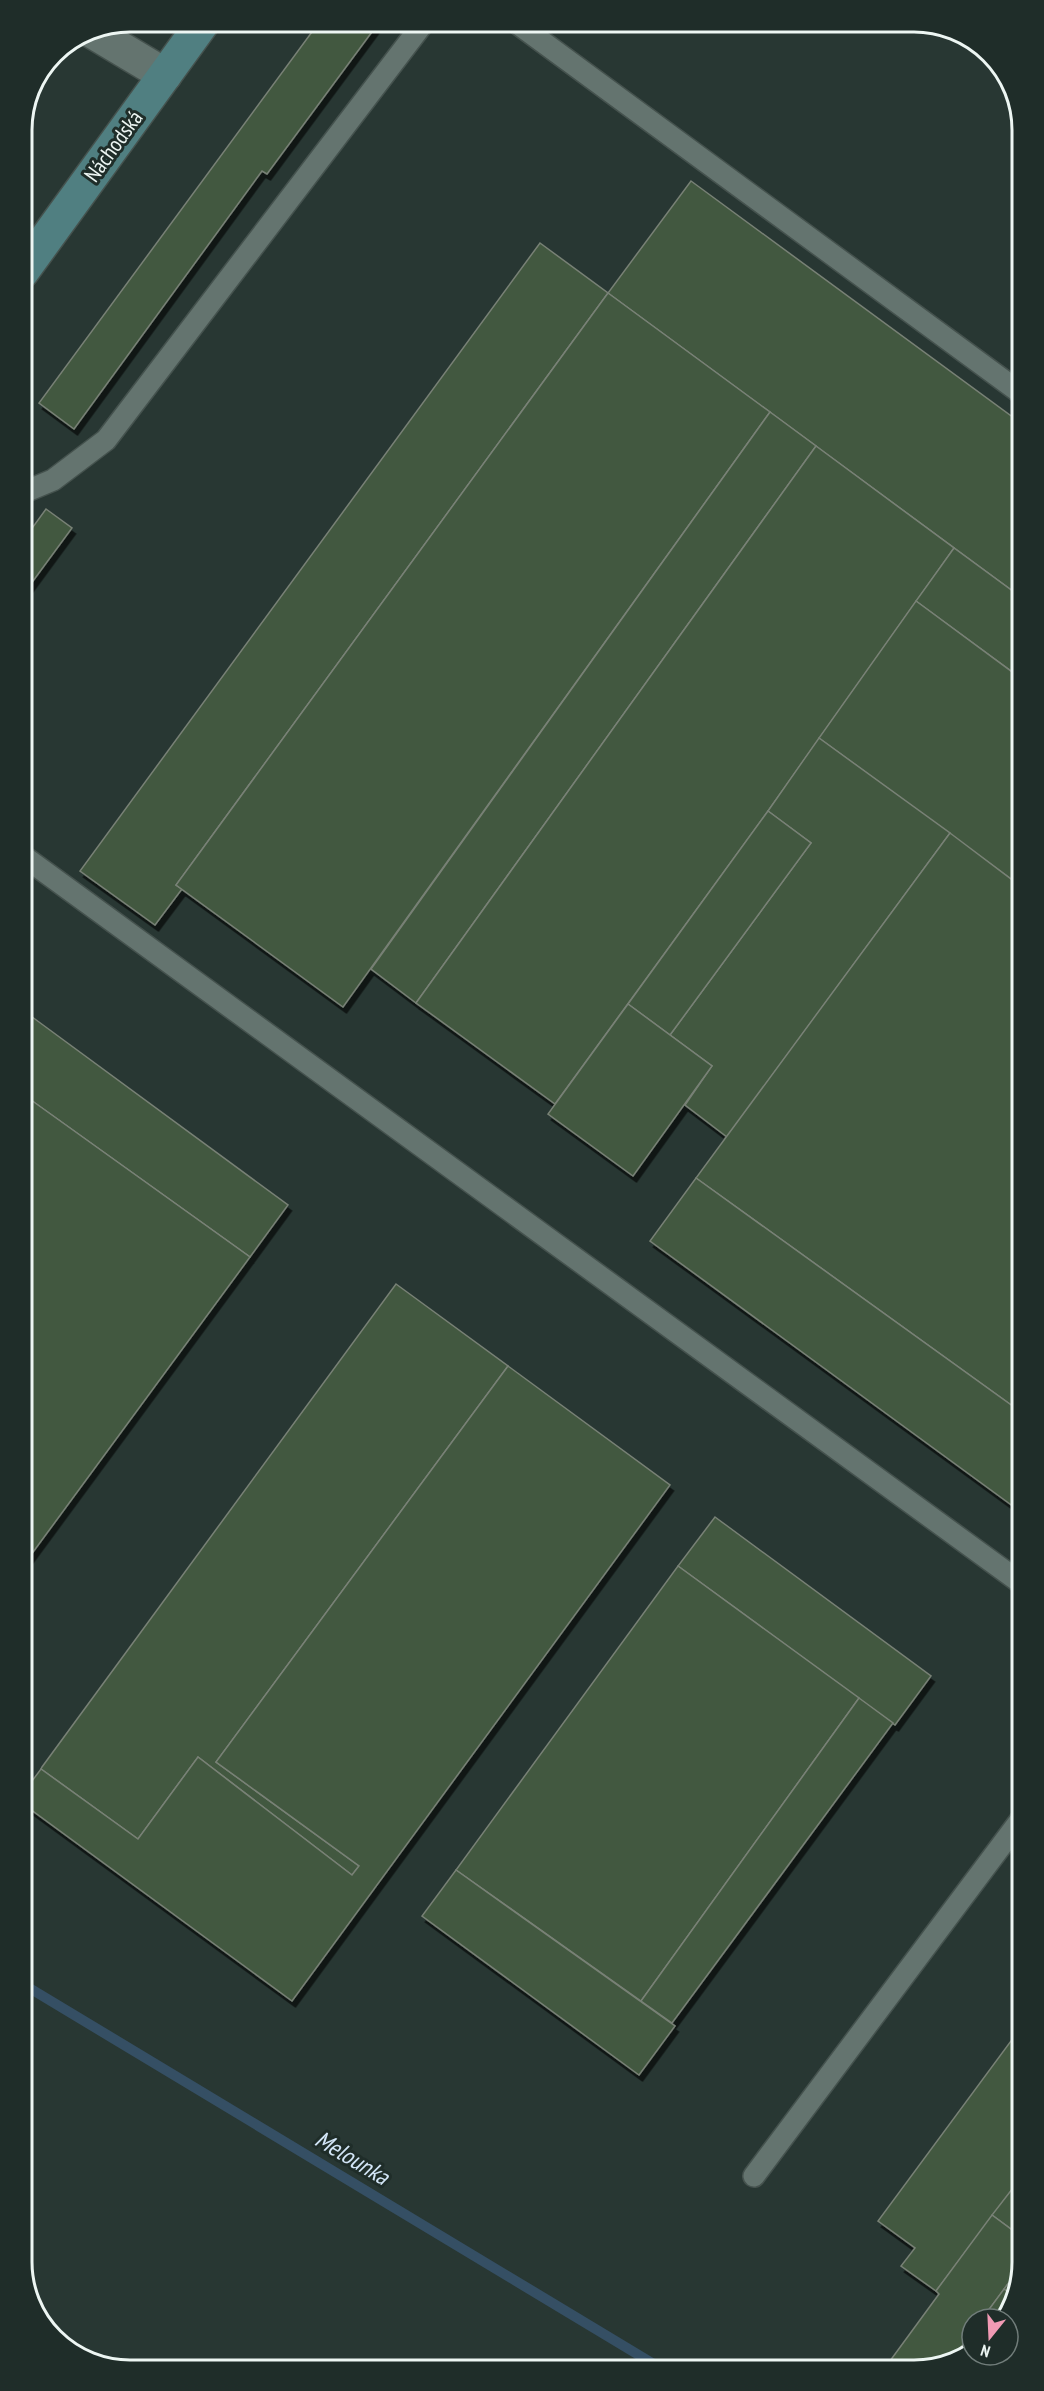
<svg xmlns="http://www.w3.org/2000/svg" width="1044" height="2391" viewBox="0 0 1044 2391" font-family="'PT Sans Narrow',sans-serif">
<defs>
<filter id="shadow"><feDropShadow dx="3.5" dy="6" stdDeviation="0" flood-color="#0009"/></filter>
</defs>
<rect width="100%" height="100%" fill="#283733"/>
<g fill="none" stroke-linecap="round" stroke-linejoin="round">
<polyline stroke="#354f64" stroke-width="10" points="26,1986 657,2366"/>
</g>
<g fill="#43583f" stroke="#788176" stroke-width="1.5" filter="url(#shadow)">
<polygon points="320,21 380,21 267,174 262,171 74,429 39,403"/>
<polygon points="691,181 1018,421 1018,595 608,293"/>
<polygon points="540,243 608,293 176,885 182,889 155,925 80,871"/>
<polygon points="608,293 770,412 343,1007 176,885"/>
<polygon points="770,412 816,446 416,1003 371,969"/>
<polygon points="816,446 954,548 768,811 555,1104 416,1003"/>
<polygon points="46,509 72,528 22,596 22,542"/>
<polygon points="954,548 1018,595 1019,677 916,601"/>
<polygon points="916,601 1019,677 1019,885 819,738"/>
<polygon points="819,738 950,833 727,1137 685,1105 712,1066 670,1035 811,843 768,811"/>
<polygon points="768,811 811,843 670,1035 628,1004"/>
<polygon points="950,833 1019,885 1021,1412 696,1178"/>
<polygon points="628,1004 712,1066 633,1176 548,1114"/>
<polygon points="24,1011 288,1205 250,1257 24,1095"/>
<polygon points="24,1095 250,1257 25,1563"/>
<polygon points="696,1178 1021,1412 1021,1512 650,1241"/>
<polygon points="396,1284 508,1366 216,1762 359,1866 352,1875 198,1757 138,1839 41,1769 42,1767"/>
<polygon points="508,1366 670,1485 292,2001 26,1806 26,1789 41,1769 138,1839 198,1757 352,1875 359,1866 216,1762"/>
<polygon points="715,1517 931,1676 895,1725 678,1566"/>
<polygon points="678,1566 859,1698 641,2001 456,1870"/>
<polygon points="859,1698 893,1723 672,2023 641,2001"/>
<polygon points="456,1870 675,2026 639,2075 422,1916"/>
<polygon points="1022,2026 1023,2175 936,2291 901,2266 915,2248 878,2221"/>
<polygon points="1023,2175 1023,2238 992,2215"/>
<polygon points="992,2215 1023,2238 1022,2265 982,2319 972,2319 972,2332 949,2364 887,2365 939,2294 936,2291"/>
<polygon points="1022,2265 1013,2296 1004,2289"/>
<polygon points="1004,2289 1013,2296 1005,2319 982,2319"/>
<polygon points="972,2332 972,2347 949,2364"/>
</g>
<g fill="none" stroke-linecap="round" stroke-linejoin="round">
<defs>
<g id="lane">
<polyline points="514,21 1018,391"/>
<polyline points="22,493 53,480 106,440 425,21"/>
<polyline points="23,856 1021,1583"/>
<polyline points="754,2176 1022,1818"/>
</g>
<polyline id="street" points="88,29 165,75"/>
<polyline id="secondary" points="22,272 204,21"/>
</defs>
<use href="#lane" stroke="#45524e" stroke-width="24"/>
<use href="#street" stroke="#45524e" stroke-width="36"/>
<use href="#secondary" stroke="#45524e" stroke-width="36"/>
<use href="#lane" stroke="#64746f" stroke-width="21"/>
<use href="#street" stroke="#64746f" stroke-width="33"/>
<use href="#secondary" stroke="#507f81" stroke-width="33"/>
</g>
<g text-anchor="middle" stroke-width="6" stroke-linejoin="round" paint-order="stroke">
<g font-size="22" fill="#edf6f3" stroke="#1f2d29">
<text transform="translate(113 146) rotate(-54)" y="8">Náchodská</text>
</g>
<g font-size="24" font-style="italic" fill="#d3e6f7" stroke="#1f2d29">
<text transform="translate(352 2158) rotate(31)" y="8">Melounka</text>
</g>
</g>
<path d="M0 0H1044V2391H0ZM130 32H914A98 98 0 0 1 1012 130V2262A98 98 0 0 1 914 2360H130A98 98 0 0 1 32 2262V130A98 98 0 0 1 130 32Z" fill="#1f2d29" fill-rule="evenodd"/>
<path fill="none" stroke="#edf6f3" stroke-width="3" d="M130 32H914A98 98 0 0 1 1012 130V2262A98 98 0 0 1 914 2360H130A98 98 0 0 1 32 2262V130A98 98 0 0 1 130 32Z"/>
<g transform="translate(990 2337) rotate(198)"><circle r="28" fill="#1f2d29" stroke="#717d7a" stroke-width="1.5"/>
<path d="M0-4.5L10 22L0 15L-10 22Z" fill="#f19ab4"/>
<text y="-9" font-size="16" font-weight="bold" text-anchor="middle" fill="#edf6f3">N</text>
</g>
</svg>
